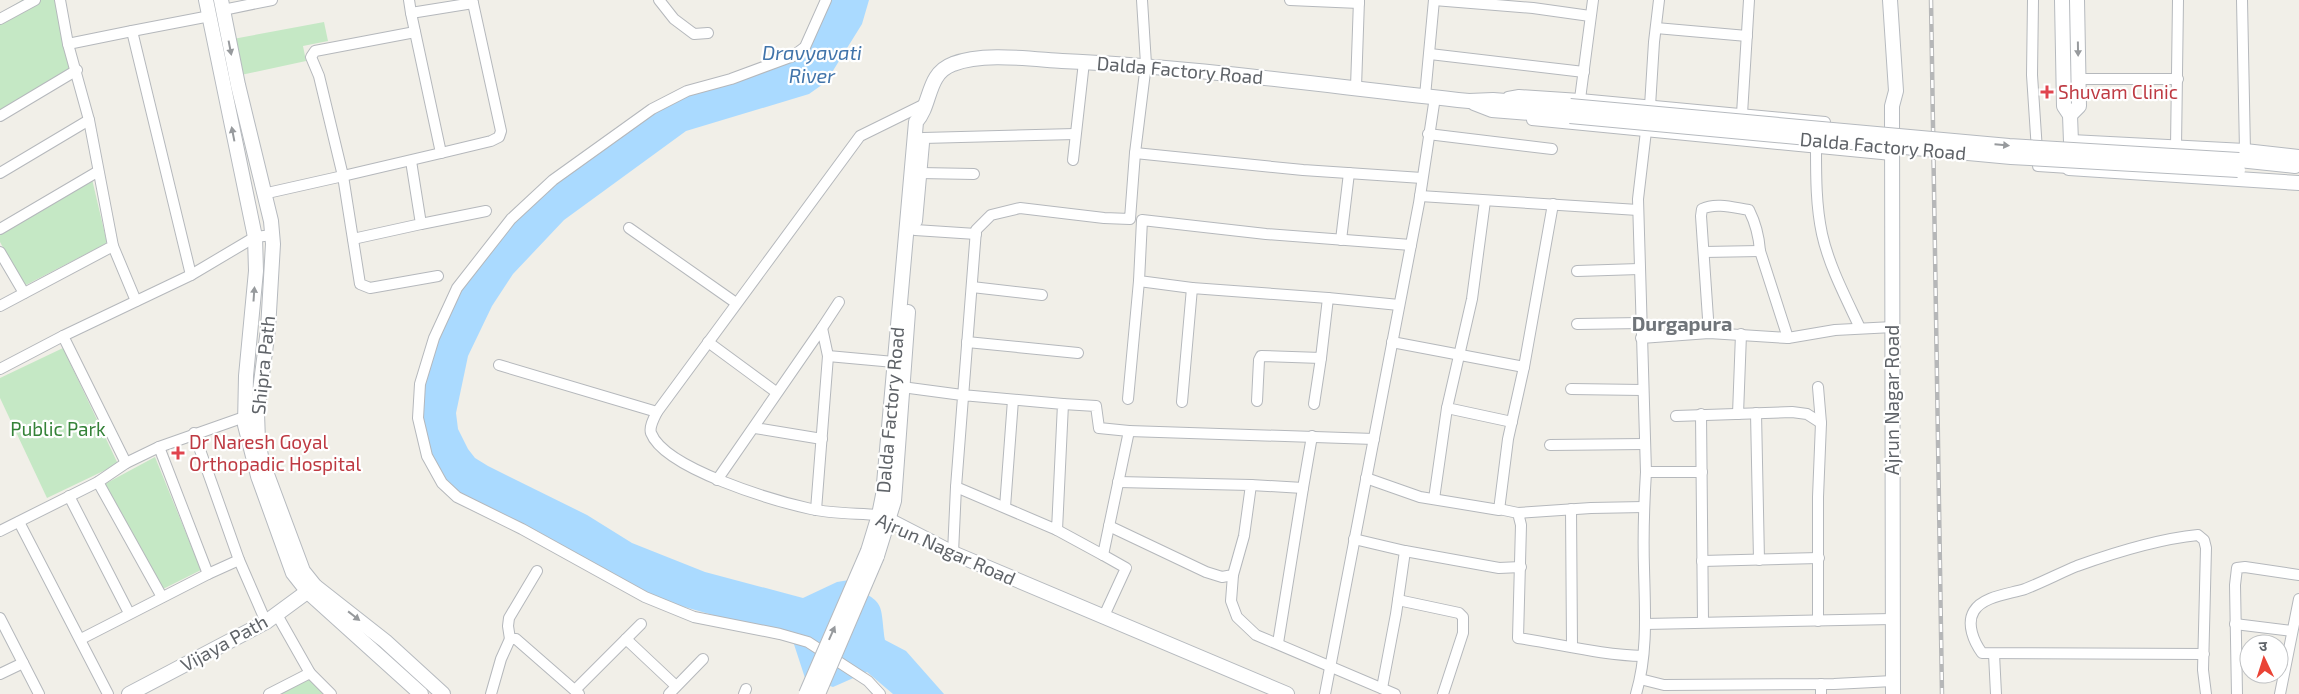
<svg xmlns="http://www.w3.org/2000/svg" width="2299" height="694" viewBox="0 0 2299 694" font-family="'Exo 2','Noto Sans Devanagari',sans-serif">
<rect width="100%" height="100%" fill="#f1efe8"/>
<g fill="#c5e8c5">
<polygon points="22,0 61,0 77,70 0,116 0,14"/>
<polygon points="324,22 328,41 303,46 306,61 241,75 233,39"/>
<polygon points="92,179 107,243 24,286 0,242 0,232"/>
<polygon points="63,348 118,464 47,498 0,398 0,378"/>
<polygon points="155,457 201,570 163,589 103,485"/>
<polygon points="310,673 334,694 280,694"/>
</g>
<path fill="#aadaff" d="M 827,0 L 869,0 L 862,24 L 826,82 L 809,94 L 686,131 L 564,220 L 513,274 L 492,306 L 468,356 L 456,413 L 458,429 L 468,449 L 475,458 L 488,466 L 587,515 L 632,543 L 705,572 L 803,598 L 837,582 L 849,580 L 850,586 C 886,603 880,602 885,640 L 906,651 L 944,694 L 893,694 L 867,672 L 833,687 L 805,678 L 790,632 L 727,619 L 674,604 L 629,586 L 539,532 L 457,492 L 443,478 L 426,448 L 420,425 L 424,375 L 459,290 L 541,188 L 667,98 L 792,58 L 827,4 Z"/>
<g fill="none" stroke-linecap="round" stroke-linejoin="round">
<defs>
<g id="street">
<polyline points="409,0 411,13 473,3 472,0"/>
<polyline points="659,0 674,19 694,34 708,33"/>
<polyline points="826,0 805,47 793,56 731,79 687,91 652,109 553,180 511,219 457,288 434,338 420,384 418,418 427,456 442,483 457,497 522,529 645,597 694,617 780,634 808,642 868,681 880,694"/>
<polyline points="1290,0 1359,3"/>
<polyline points="1434,0 1533,8 1590,16"/>
<polyline points="2033,0 2032,75 2038,166 2069,168"/>
<polyline points="2242,0 2245,151"/>
<polyline points="223,10 272,0"/>
<polyline points="411,13 441,153 491,141 499,137 501,131 473,3"/>
<polyline points="0,19 35,0"/>
<polyline points="1656,28 1747,36"/>
<polyline points="132,31 210,16"/>
<polyline points="415,32 315,51 311,57 319,76 343,176 441,153"/>
<polyline points="68,44 132,31 191,275"/>
<polyline points="1430,54 1584,72"/>
<polyline points="2078,79 2178,79"/>
<polyline points="1356,87 1359,0"/>
<polyline points="1425,96 1434,0"/>
<polyline points="1508,97 1519,95 1580,99 1825,122"/>
<polyline points="1580,99 1593,0"/>
<polyline points="1650,106 1654,42 1659,0"/>
<polyline points="1742,114 1749,0"/>
<polyline points="0,116 77,70"/>
<polyline points="1532,120 1892,155"/>
<polyline points="1428,134 1552,149"/>
<polyline points="923,138 1075,134"/>
<polyline points="2176,147 2178,0"/>
<path d="M 1816,148 C 1816,177 1816,206 1822,234 C 1829,266 1846,298 1860,328"/>
<polyline points="1135,153 1303,170 1422,178"/>
<polyline points="1073,160 1084,62"/>
<polyline points="0,173 89,120"/>
<polyline points="920,173 974,174"/>
<polyline points="263,194 343,176 360,284 370,288 438,276"/>
<polyline points="1420,196 1638,210"/>
<polyline points="1485,201 1472,299 1447,408 1512,422"/>
<polyline points="421,224 486,211"/>
<polyline points="629,228 736,303"/>
<polyline points="0,229 97,172"/>
<polyline points="915,230 976,234"/>
<polyline points="353,239 421,224 411,161"/>
<polyline points="1341,240 1349,173"/>
<polyline points="113,246 136,301"/>
<polyline points="0,252 24,293"/>
<polyline points="1704,252 1760,251"/>
<polyline points="1577,271 1639,269"/>
<polyline points="972,287 1042,295"/>
<polyline points="1192,288 1139,281 1142,220 1266,234 1411,245"/>
<polyline points="0,306 113,246 89,120 68,44 60,0"/>
<polyline points="1577,324 1641,323"/>
<polyline points="822,328 839,302"/>
<path d="M 1709,333 L 1701,216 L 1702,209 C 1716,202 1735,208 1749,210 C 1756,224 1759,236 1760,251 L 1788,338"/>
<polyline points="63,336 126,463"/>
<polyline points="1641,338 1709,333 1788,338 1835,330 1893,327"/>
<polyline points="708,342 776,392"/>
<polyline points="967,342 1078,353"/>
<polyline points="1392,342 1524,367 1553,204"/>
<polyline points="828,356 894,362"/>
<polyline points="499,365 657,412"/>
<polyline points="0,369 63,336 191,275 255,237 273,235"/>
<polyline points="902,387 962,395 1063,404 1057,530 956,487 976,230 991,215 1020,208 1104,218 1130,219 1135,153 1146,64 1142,0"/>
<polyline points="1571,389 1642,390"/>
<polyline points="1128,399 1139,281"/>
<polyline points="1257,401 1259,360 1261,356 1321,358 1328,298 1399,305"/>
<polyline points="1182,402 1192,288 1328,298"/>
<polyline points="1314,404 1321,358"/>
<polyline points="1756,413 1759,560"/>
<polyline points="1701,414 1703,622"/>
<polyline points="1738,414 1741,334"/>
<polyline points="1676,416 1792,412 1807,414 1821,423"/>
<polyline points="755,428 822,439"/>
<polyline points="1129,431 1374,439"/>
<polyline points="194,433 239,560 266,622"/>
<polyline points="1550,445 1644,444"/>
<polyline points="159,447 208,574"/>
<polyline points="1646,472 1702,472"/>
<polyline points="1366,478 1420,497 1499,510 1508,439 1524,367"/>
<polyline points="717,480 822,328 828,356 816,510"/>
<polyline points="98,482 162,597"/>
<polyline points="1251,485 1303,488 1312,436"/>
<polyline points="69,496 129,613"/>
<polyline points="1434,499 1447,408"/>
<polyline points="1005,507 1013,400"/>
<path d="M 1499,509 L 1518,513 L 1521,525 L 1518,638 C 1560,644 1600,655 1643,656"/>
<polyline points="1571,509 1572,646"/>
<polyline points="1518,513 1591,508 1644,507"/>
<path d="M 879,515 C 857,513 833,514 811,509 C 775,501 665,469 651,433 C 649,427 654,418 657,412 L 860,136 L 925,104"/>
<polyline points="19,522 108,694"/>
<polyline points="1109,526 1206,572 1222,577 1233,575 1244,536 1251,485 1118,482"/>
<polyline points="1057,530 1103,555 1129,431 1099,428 1096,406 1063,404"/>
<polyline points="0,531 98,482 126,463 159,447 250,415"/>
<polyline points="1354,539 1405,551 1396,614 1382,688"/>
<polyline points="1405,551 1499,568 1521,567"/>
<polyline points="953,553 956,487"/>
<polyline points="1103,555 1126,568 1103,618"/>
<polyline points="1702,561 1819,558"/>
<polyline points="1233,575 1231,601 1237,617 1256,635 1395,694"/>
<polyline points="1398,600 1459,613 1463,617 1463,633 1443,694"/>
<polyline points="276,613 310,673 331,694"/>
<polyline points="0,618 39,694"/>
<polyline points="1818,621 1818,497 1821,423 1818,387"/>
<polyline points="1645,624 1892,619"/>
<polyline points="2235,624 2292,631"/>
<polyline points="81,639 208,574 239,560"/>
<polyline points="510,639 508,626 509,618 537,571"/>
<polyline points="626,639 641,624"/>
<polyline points="1278,643 1303,488"/>
<polyline points="1994,654 1996,694"/>
<path d="M 2204,654 L 1982,653 C 1974,642 1966,624 1974,611 C 1983,596 2010,594 2025,589 C 2043,582 2060,573 2077,566 C 2116,552 2157,539 2198,535 L 2204,540 L 2206,548 L 2203,670 L 2206,694"/>
<polyline points="0,674 23,663"/>
<polyline points="1640,679 1664,685 1834,684 1893,681"/>
<polyline points="1821,684 1821,694"/>
<polyline points="575,690 626,639 676,686"/>
<polyline points="269,694 310,673"/>
<polyline points="491,694 501,659 510,639 516,639 579,694"/>
<polyline points="669,694 703,659"/>
<polyline points="744,694 746,689"/>
<polyline points="1325,694 1419,203 1435,97"/>
<path d="M 1636,694 C 1648,654 1645,610 1644,568 C 1643,536 1644,504 1646,472 L 1638,199 L 1646,131"/>
<polyline points="2237,694 2235,585 2237,568 2245,567 2299,575"/>
<polyline points="2280,694 2299,599"/>
</g>
<g id="secondary">
<polyline points="206,0 255,237 256,271 246,376 245,425 258,476 293,573 308,592 421,694"/>
<polyline points="221,0 238,85 271,221 273,244 268,329 257,413 258,441 262,461 303,571 315,586 385,641 443,694"/>
<polyline points="1890,0 1896,91 1892,106 1893,694"/>
<polyline points="2062,0 2064,106 2070,115 2071,142"/>
<polyline points="1474,103 1492,110 1570,116"/>
<polyline points="2070,115 2079,106 2077,0"/>
<polyline points="2299,157 2245,151 2071,142 2069,168 2299,183"/>
<polyline points="2239,160 2295,166"/>
<polyline points="915,221 922,143"/>
<polyline points="879,515 953,553 1287,694"/>
<path d="M 868,551 L 879,515 L 883,495 L 916,122 C 932,104 926,74 953,64 C 982,52 1031,59 1062,61 C 1198,67 1333,87 1469,101 L 1493,100 L 1570,106"/>
<polyline points="877,556 894,501 908,312"/>
<polyline points="129,694 266,622 315,586"/>
</g>
</defs>
<use href="#street" stroke="#b5b8bc" stroke-width="12"/>
<use href="#secondary" stroke="#b6babf" stroke-width="16"/>
<use href="#street" stroke="#fff" stroke-width="10"/>
<use href="#secondary" stroke="#fff" stroke-width="14"/>
<defs>
<polyline id="rail" points="1931,0 1942,694"/>
</defs>
<use href="#rail" stroke="#b6b7b8" stroke-width="4.5"/>
<use href="#rail" stroke="#fff" stroke-width="2.5" stroke-dasharray="8" stroke-linecap="butt"/>
<defs>
<g id="secondary-bridge">
<polyline points="1570,106 2009,146 2239,160"/>
<polyline points="1570,116 2011,157 2238,170"/>
<polyline points="806,694 868,551"/>
<polyline points="818,694 877,556"/>
</g>
</defs>
<use href="#secondary-bridge" stroke="#b6babf" stroke-width="16" stroke-linecap="butt"/>
<use href="#secondary-bridge" stroke="#fff" stroke-width="14"/>
</g>
<defs><path id="oneway-solid" d="M-6-.8H1V-3.2L6.5 0L1 3.2V.8H-6Z" transform="scale(1.25)"/></defs>
<g fill="#979a9d">
<use href="#oneway-solid" transform="translate(230 48) rotate(79)"/>
<use href="#oneway-solid" transform="translate(2078 49) rotate(89)"/>
<use href="#oneway-solid" transform="translate(233 134) rotate(-101)"/>
<use href="#oneway-solid" transform="translate(2002 145) rotate(5)"/>
<use href="#oneway-solid" transform="translate(254 294) rotate(-86)"/>
<use href="#oneway-solid" transform="translate(354 616) rotate(38)"/>
<use href="#oneway-solid" transform="translate(832 633) rotate(-66)"/>
</g>
<g fill="#e0444e" stroke="#fff" stroke-width="2">
<path d="M2044.5 84.5h5v5h5v5h-5v5h-5v-5h-5v-5h5z"/>
<path d="M175.5 445.5h5v5h5v5h-5v5h-5v-5h-5v-5h5z"/>
</g>
<g text-anchor="middle" stroke-width="4.5" stroke-linejoin="round" paint-order="stroke">
<g font-size="19" fill="#5f6368" stroke="#fff">
<text transform="translate(1180 70) rotate(5)" y="7">Dalda Factory Road</text>
<text transform="translate(1883 146) rotate(5)" y="7">Dalda Factory Road</text>
<text transform="translate(263 365) rotate(-84)" y="7">Shipra Path</text>
<text transform="translate(1892 400) rotate(-90)" y="7">Ajrun Nagar Road</text>
<text transform="translate(890 410) rotate(-85)" y="7">Dalda Factory Road</text>
<text transform="translate(946 549) rotate(24)" y="7">Ajrun Nagar Road</text>
<text transform="translate(224 643) rotate(-29)" y="7">Vijaya Path</text>
</g>
<g font-size="19" fill="#be3a42" stroke="#fff" text-anchor="start">
<text x="2058" y="99">Shuvam Clinic</text>
<text x="189" y="449">Dr Naresh Goyal<tspan x="189" dy="22">Orthopadic Hospital</tspan></text>
</g>
<g font-size="19" fill="#348238" stroke="#fff">
<text x="58" y="436">Public Park</text>
</g>
<g font-size="20" font-style="italic" fill="#4174aa" stroke="#fff">
<text x="812" y="60">Dravyavati<tspan x="812" dy="23">River</tspan></text>
</g>
<g font-size="20" font-weight="bold" fill="#70757a" stroke="#fff">
<text x="1682" y="331">Durgapura</text>
</g>
</g>
<g transform="translate(2264 659) rotate(356)"><circle r="24" fill="#ffffff" stroke="#bfc1c3"/>
<path d="M0-4L9 19L0 12L-9 19Z" fill="#ea4335"/>
<text y="-8" font-size="14" font-weight="bold" text-anchor="middle" fill="#5f6368">उ</text>
</g>
</svg>
